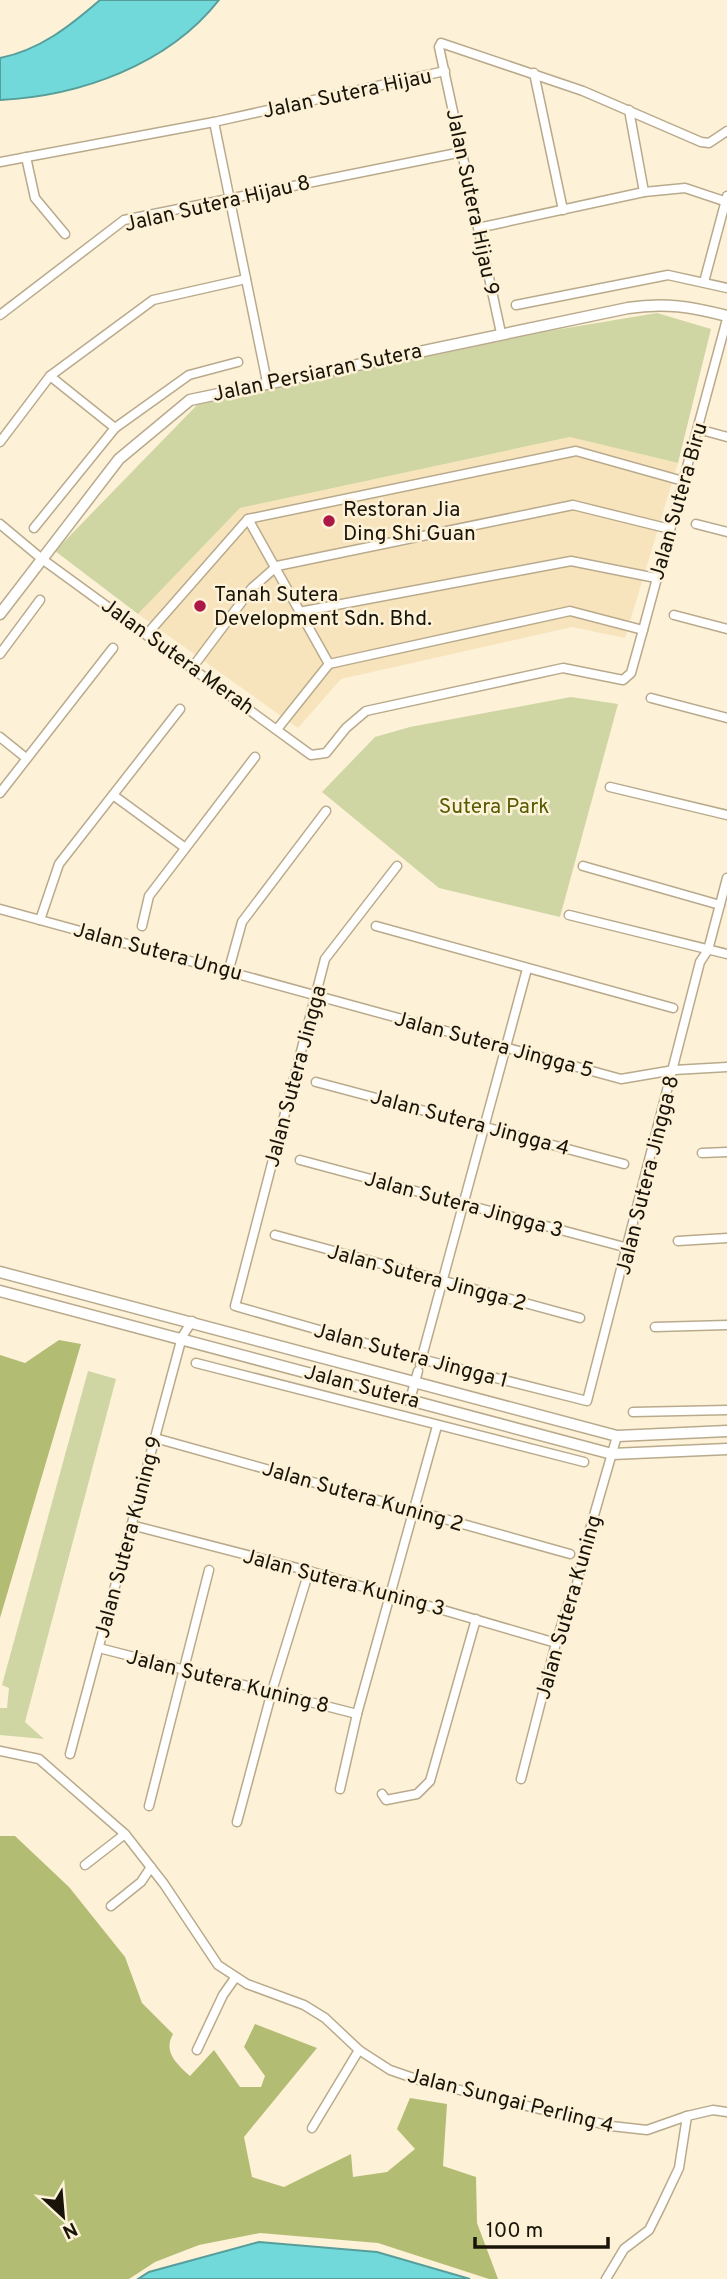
<svg xmlns="http://www.w3.org/2000/svg" width="727" height="2279" viewBox="0 0 727 2279" font-family="Overpass,sans-serif">
<rect width="100%" height="100%" fill="#fdf1d7"/>
<polygon fill="#f7e4bd" points="570,437 678,463 625,638 572,627 341,679 298,728 138,614 240,508"/>
<g fill="#cfd6a4">
<polygon points="657,313 711,329 678,463 570,437 240,508 138,614 55,551 197,405 549,331"/>
<polygon points="571,697 618,704 560,917 439,888 322,792 375,737 410,727"/>
<polygon points="88,1371 116,1379 25,1722 44,1739 0,1735 0,1708 7,1708 9,1688 2,1685"/>
</g>
<g fill="#b3bc73">
<polygon points="59,1340 81,1344 0,1618 0,1355 25,1363"/>
<path d="M 0,1836 L 15,1836 L 69,1887 L 125,1957 L 142,2003 L 173,2034 C 163,2052 176,2063 190,2076 L 214,2050 L 240,2087 L 261,2087 L 265,2076 L 244,2047 L 255,2024 L 317,2048 L 244,2137 L 252,2177 L 284,2187 L 351,2154 L 353,2177 L 387,2172 L 415,2149 L 397,2129 L 410,2098 L 447,2104 L 443,2166 L 476,2177 L 477,2223 L 498,2279 L 489,2279 L 378,2243 L 260,2233 L 199,2245 L 155,2262 L 129,2279 L 0,2279 Z"/>
</g>
<g fill="#71d9d9" stroke="#579e9b" stroke-width="2">
<path d="M 100,0 L 219,0 C 168,65 80,96 0,100 L 0,58 C 40,50 70,26 100,0 Z"/>
<polygon points="259,2242 377,2252 470,2279 138,2279 149,2272"/>
</g>
<g fill="none" stroke-linecap="round" stroke-linejoin="round">
<defs>
<g id="minor">
<polyline points="534,73 563,210"/>
<polyline points="629,110 644,192"/>
<polyline points="214,122 267,382"/>
<polyline points="26,157 35,198 65,234"/>
<polyline points="0,162 214,122 445,71"/>
<polyline points="478,228 644,192 685,188 727,202"/>
<polyline points="704,282 727,196"/>
<polyline points="516,305 668,275 727,288"/>
<polyline points="0,315 124,220 462,152"/>
<polyline points="501,333 439,47 441,43 583,91 701,142 709,143 727,131"/>
<polyline points="50,376 115,428 189,375 238,362"/>
<polyline points="698,429 727,437"/>
<polyline points="0,442 50,376 153,300 246,279"/>
<polyline points="248,519 329,664"/>
<polyline points="0,524 42,559 311,755 326,753 346,728 366,711 563,668 623,680 631,673 643,630 727,319"/>
<polyline points="696,524 727,532"/>
<polyline points="34,528 115,428"/>
<polyline points="299,612 571,561 656,578"/>
<polyline points="674,615 727,629"/>
<polyline points="148,633 248,519 576,451 683,481"/>
<polyline points="0,654 40,600"/>
<polyline points="192,668 252,588 277,566 573,505 670,529"/>
<polyline points="651,698 727,718"/>
<polyline points="278,728 329,664 570,611 643,630"/>
<polyline points="0,737 26,758"/>
<polyline points="610,787 727,815"/>
<polyline points="0,793 113,648"/>
<polyline points="113,795 184,847"/>
<polyline points="397,866 325,959 235,1306 421,1359 587,1401 700,962 708,950 727,878"/>
<polyline points="583,866 720,905"/>
<polyline points="0,909 621,1079 674,1070 727,1067"/>
<polyline points="569,915 727,954"/>
<polyline points="40,920 59,864 180,709"/>
<polyline points="142,926 149,896 255,757"/>
<polyline points="376,926 673,1008"/>
<polyline points="229,969 242,922 326,811"/>
<polyline points="316,1082 624,1164"/>
<polyline points="702,1153 727,1152"/>
<polyline points="300,1160 628,1248"/>
<polyline points="275,1235 580,1318"/>
<polyline points="678,1241 727,1238"/>
<polyline points="655,1327 727,1325"/>
<polyline points="196,1363 584,1462"/>
<polyline points="420,1364 527,969"/>
<polyline points="410,1400 418,1371"/>
<polyline points="633,1412 727,1410"/>
<polyline points="155,1438 570,1554"/>
<polyline points="131,1525 309,1571 556,1643"/>
<path d="M 99,1648 C 185,1670 271,1692 357,1714"/>
<polyline points="0,1751 39,1759 125,1834 164,1884 218,1965 247,1984 304,2005 325,2018 359,2050 390,2070 422,2081 611,2126 647,2130 687,2116 713,2110 727,2112"/>
<polyline points="70,1754 182,1337 192,1321"/>
<polyline points="521,1779 556,1643 570,1598 576,1588 586,1543 617,1436"/>
<polyline points="340,1789 357,1714 437,1426"/>
<polyline points="382,1794 386,1800 417,1794 430,1781 476,1619"/>
<polyline points="149,1806 209,1570"/>
<polyline points="237,1822 272,1691 309,1571"/>
<polyline points="85,1865 125,1834"/>
<polyline points="111,1906 141,1882 151,1867"/>
<polyline points="197,2050 223,1995 235,1978"/>
<polyline points="312,2128 359,2050"/>
<polyline points="606,2279 624,2249 649,2230 661,2206 679,2168 687,2116"/>
</g>
<g id="tertiary">
<path d="M 0,614 L 119,459 L 190,400 L 628,308 C 665,302 692,307 727,316"/>
<polyline points="0,1272 617,1436 727,1431"/>
<polyline points="0,1291 612,1454 727,1449"/>
</g>
</defs>
<use href="#minor" stroke="#b9aa8c" stroke-width="11"/>
<use href="#tertiary" stroke="#b9aa8c" stroke-width="13"/>
<use href="#minor" stroke="#fff" stroke-width="8"/>
<use href="#tertiary" stroke="#fff" stroke-width="10"/>
</g>
<g fill="#ac1946" stroke="#fdf1d7" stroke-width="2.5">
<circle cx="329" cy="521" r="7"/>
<circle cx="200" cy="606" r="7"/>
</g>
<g text-anchor="middle" stroke-width="5" stroke-linejoin="round" paint-order="stroke">
<g font-size="21" fill="#191409" stroke="#fdf1d7">
<text transform="translate(347 93) rotate(-12)" y="7">Jalan Sutera Hijau</text>
<text transform="translate(473 202) rotate(78)" y="7">Jalan Sutera Hijau 9</text>
<text transform="translate(217 203) rotate(-13)" y="7">Jalan Sutera Hijau 8</text>
<text transform="translate(317 372) rotate(-12)" y="7">Jalan Persiaran Sutera</text>
<text transform="translate(678 501) rotate(-74)" y="7">Jalan Sutera Biru</text>
<text transform="translate(178 656) rotate(36)" y="7">Jalan Sutera Merah</text>
<text transform="translate(158 951) rotate(15)" y="7">Jalan Sutera Ungu</text>
<text transform="translate(494 1044) rotate(15)" y="7">Jalan Sutera Jingga 5</text>
<text transform="translate(295 1076) rotate(-75)" y="7">Jalan Sutera Jingga</text>
<text transform="translate(470 1122) rotate(15)" y="7">Jalan Sutera Jingga 4</text>
<text transform="translate(647 1175) rotate(-76)" y="7">Jalan Sutera Jingga 8</text>
<text transform="translate(464 1204) rotate(15)" y="7">Jalan Sutera Jingga 3</text>
<text transform="translate(427 1277) rotate(15)" y="7">Jalan Sutera Jingga 2</text>
<text transform="translate(411 1355) rotate(15)" y="7">Jalan Sutera Jingga 1</text>
<text transform="translate(362 1386) rotate(15)" y="7">Jalan Sutera</text>
<text transform="translate(363 1496) rotate(16)" y="7">Jalan Sutera Kuning 2</text>
<text transform="translate(128 1537) rotate(-75)" y="7">Jalan Sutera Kuning 9</text>
<text transform="translate(344 1582) rotate(15)" y="7">Jalan Sutera Kuning 3</text>
<text transform="translate(568 1607) rotate(-74)" y="7">Jalan Sutera Kuning</text>
<text transform="translate(228 1681) rotate(14)" y="7">Jalan Sutera Kuning 8</text>
<text transform="translate(511 2100) rotate(14)" y="7">Jalan Sungai Perling 4</text>
</g>
<g font-size="21" fill="#191409" stroke="#fdf1d7" text-anchor="start">
<text x="343" y="516">Restoran Jia<tspan x="343" dy="24">Ding Shi Guan</tspan></text>
<text x="214" y="601">Tanah Sutera<tspan x="214" dy="24">Development Sdn. Bhd.</tspan></text>
</g>
<g font-size="21" fill="#565c02" stroke="#fdf1d7">
<text x="494" y="813">Sutera Park</text>
</g>
</g>
<g transform="translate(63 2216) rotate(154)" stroke="#fdf1d7" stroke-width="5" paint-order="stroke">
<path d="M0-5L12 26L0 18L-12 26Z" fill="#191409"/>
<text y="-10" font-size="19" font-weight="bold" text-anchor="middle" fill="#191409">N</text>
</g>
<path d="M475 2237v10h133v-10" fill="none" stroke="#191409" stroke-width="3.5"/>
<text x="486" y="2237" font-size="21" fill="#191409" stroke="#fdf1d7" stroke-width="5" paint-order="stroke">100 m</text>
</svg>
